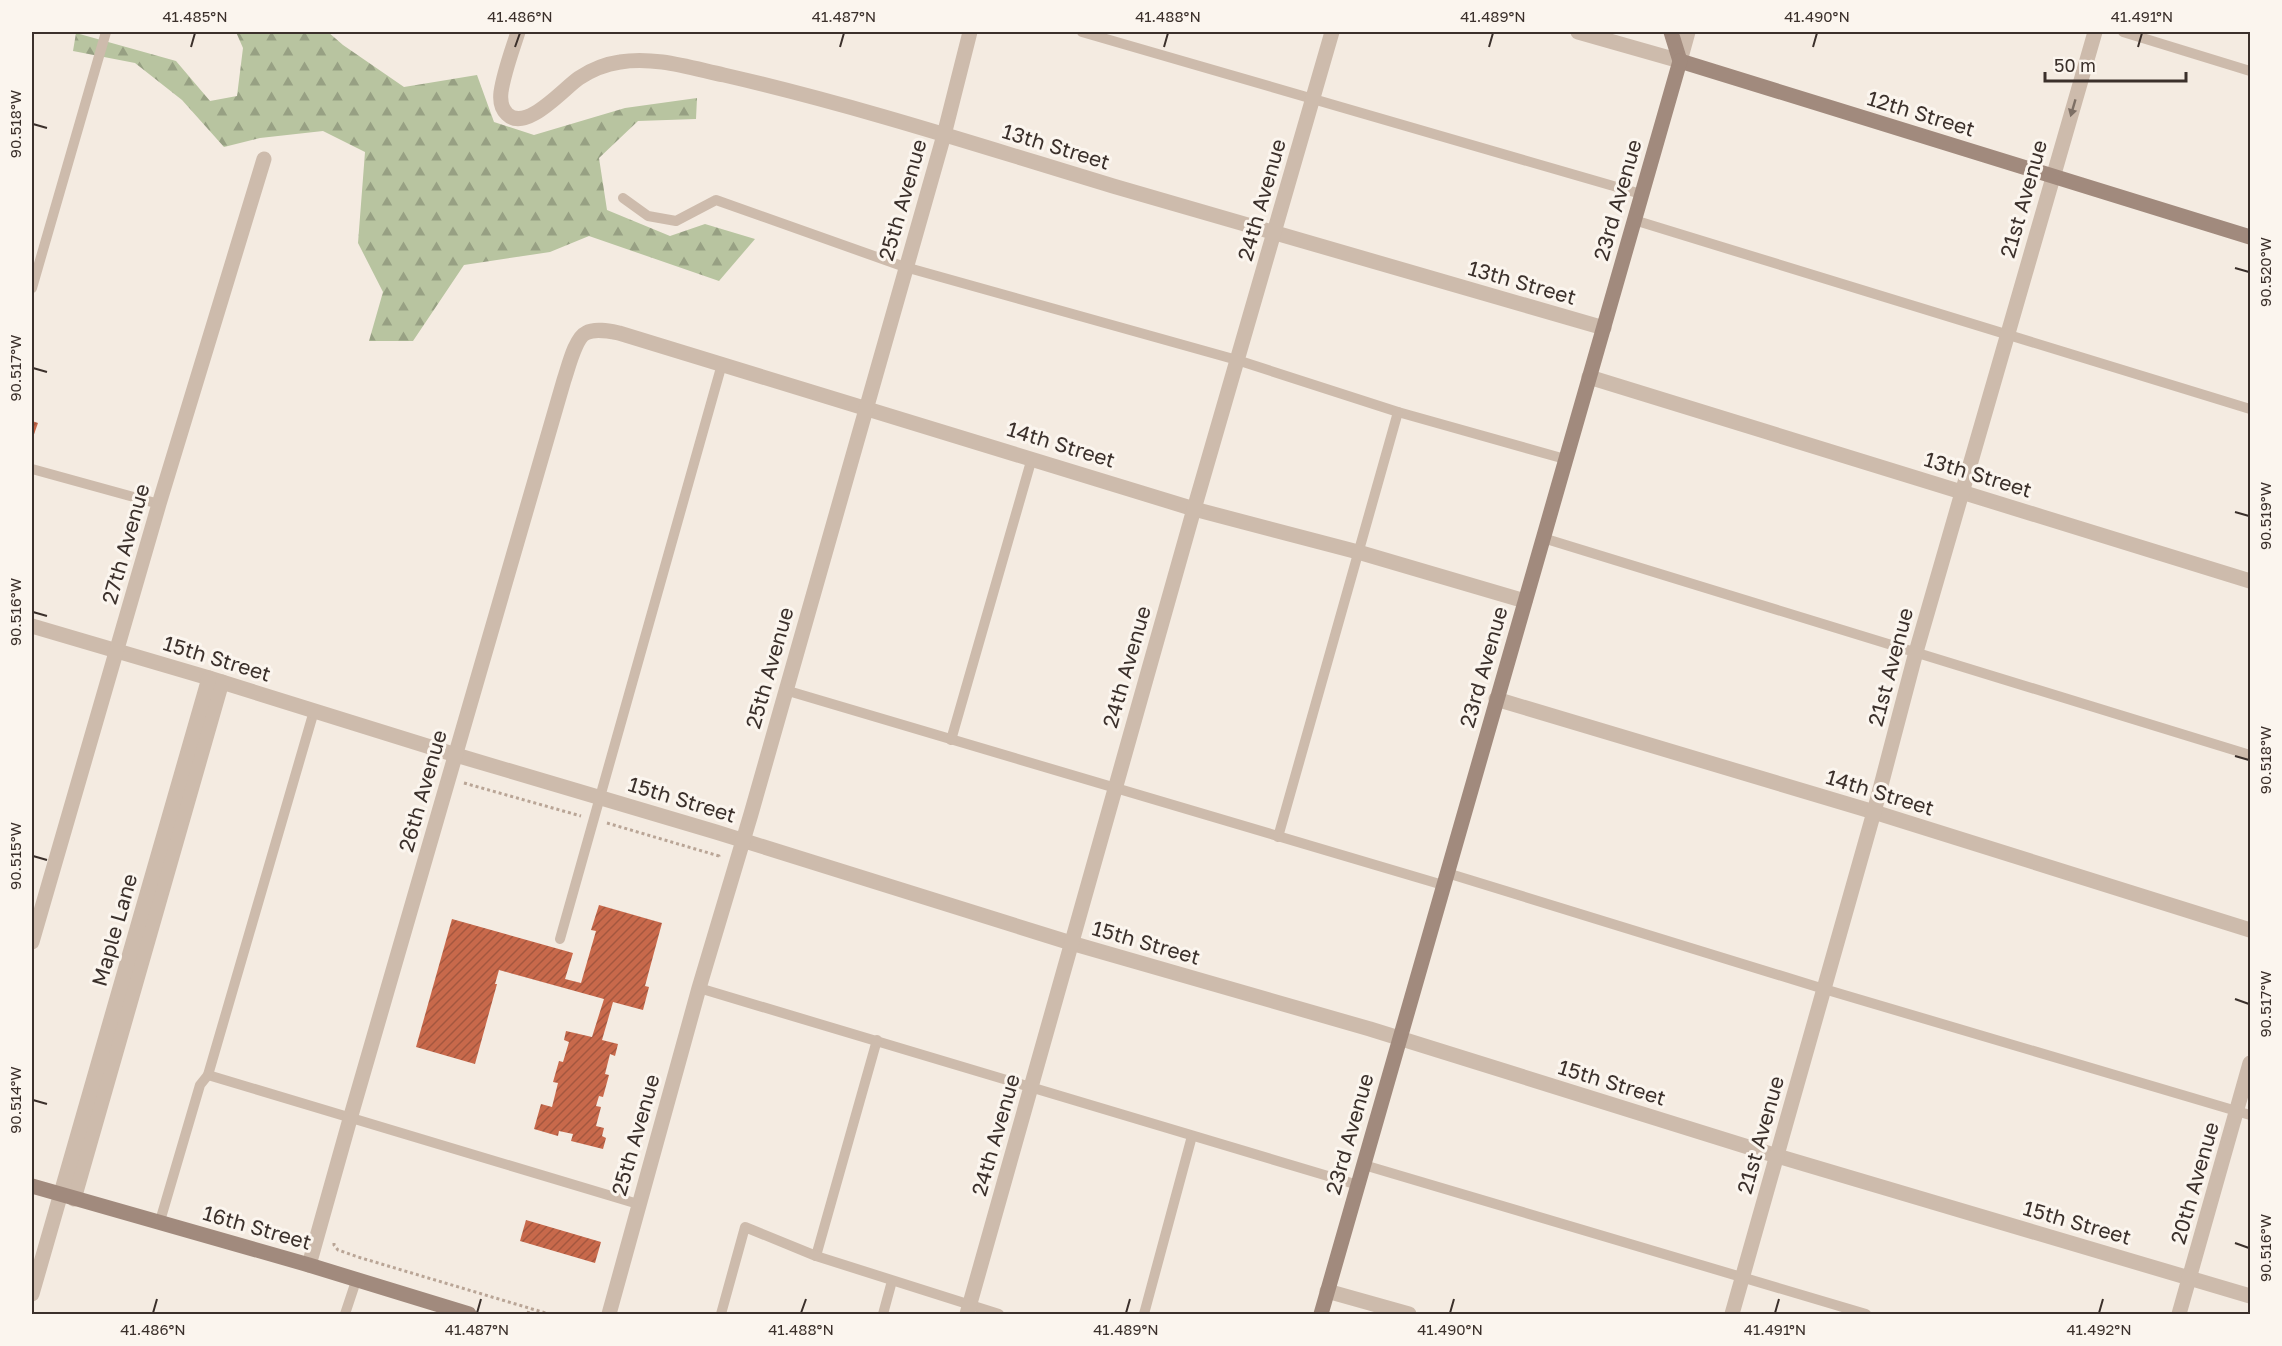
<svg xmlns="http://www.w3.org/2000/svg" width="2282" height="1346" viewBox="0 0 2282 1346" font-family="'Golos Text',sans-serif">
<defs>
<pattern id="forest-firs" width="22" height="20" patternUnits="userSpaceOnUse" patternTransform="scale(1.5)"><rect width="22" height="20" fill="#b8c4a0"/><path d="M5 1l3.5 6h-7zM16 11l3.5 6h-7z" fill="#97a083"/></pattern>
<pattern id="building-hatch" width="6" height="6" patternUnits="userSpaceOnUse" patternTransform="scale(1.5)"><rect width="6" height="6" fill="#c8694b"/><path d="M-1 1l2-2M0 6l6-6M5 7l2-2" fill="none" stroke="#a4573f"/></pattern>
</defs>
<rect width="100%" height="100%" fill="#f4ebe1"/>
<polygon fill="url(#forest-firs)" points="236,32 328,32 343,45 404,87 477,75 494,122 534,135 625,108 697,98 696,119 638,121 599,158 607,210 670,236 705,224 755,239 719,281 589,236 550,252 464,265 413,341 369,341 383,292 358,243 365,152 323,131 260,138 224,147 182,100 135,63 73,51 76,33 176,61 210,101 237,96 243,48"/>
<g fill="url(#building-hatch)">
<polygon points="32,421 38,423 32,440"/>
<polygon points="599,905 662,923 645,986 649,987 643,1010 613,1002 602,1040 618,1044 615,1056 610,1054 605,1074 609,1075 603,1097 599,1096 596,1106 601,1107 596,1126 604,1128 602,1136 606,1138 603,1149 571,1141 573,1134 559,1131 558,1136 534,1129 541,1104 552,1107 558,1083 553,1082 559,1061 563,1062 569,1042 564,1040 566,1031 592,1037 604,999 499,970 495,984 497,984 475,1064 416,1047 452,919 573,953 565,979 581,983 596,931 591,930"/>
<polygon points="526,1220 601,1242 595,1263 520,1241"/>
</g>
<g fill="none" stroke-linecap="round" stroke-linejoin="round">
<g stroke="#b9a596" stroke-width="3" stroke-dasharray="3 3" stroke-linecap="butt">
<polyline points="464,783 581,816"/>
<polyline points="607,823 719,856 718,859"/>
<polyline points="625,1185 632,1160"/>
<polyline points="334,1243 334,1245 338,1250 358,1257 549,1314"/>
<polyline points="528,1314 529,1308"/>
</g>
<g stroke="#cdbbac" stroke-width="10">
<polyline points="1082,32 1641,194"/>
<polyline points="2123,32 2250,71"/>
<polyline points="623,198 648,216 676,221 716,200 905,267 1237,360 1398,412 1565,459"/>
<polyline points="1634,220 2250,409"/>
<polyline points="32,288 106,32"/>
<polyline points="32,469 159,504"/>
<polyline points="1543,538 2250,755"/>
<polyline points="785,690 1443,885"/>
<polyline points="951,740 1032,458"/>
<polyline points="1278,837 1398,412"/>
<polyline points="1447,873 1824,989 2250,1115"/>
<polyline points="560,939 722,364"/>
<polyline points="699,988 1358,1185"/>
<polyline points="208,1075 638,1204"/>
<polyline points="1364,1165 1866,1314"/>
<polyline points="160,1221 200,1085 208,1075 314,711"/>
<polyline points="816,1256 877,1040"/>
<polyline points="345,1314 356,1281"/>
<polyline points="721,1314 745,1227 816,1256 999,1314"/>
<polyline points="883,1314 892,1281"/>
<polyline points="1144,1314 1192,1136"/>
</g>
<g stroke="#cdbbac" stroke-width="15">
<path d="M 518,32 C 512,51 504,72 501,92 C 500,100 501,108 507,114 C 526,133 564,88 579,78 C 591,70 606,64 620,62 C 654,56 691,68 724,75 C 855,105 984,147 1113,186 C 1276,234 1440,281 1604,328"/>
<polyline points="1578,32 1680,61 1688,32"/>
<polyline points="1589,377 2250,581"/>
<polyline points="32,626 209,678 456,755 716,832 1071,943 1370,1029 1777,1156 2250,1296"/>
<polyline points="1496,699 1874,812 2250,930"/>
<polyline points="32,942 159,504 264,159"/>
<polyline points="74,1199 222,682"/>
<path d="M 309,1265 L 350,1119 L 564,380 C 568,369 575,338 586,333 C 595,328 609,331 619,333 L 1194,509 L 1358,552 L 1525,601"/>
<polyline points="1327,1291 1409,1314"/>
<polyline points="32,1294 209,678"/>
<polyline points="609,1314 699,988 751,814 944,135 970,32"/>
<polyline points="967,1314 1194,509 1332,32"/>
<polyline points="1732,1314 1874,812 1916,652 2095,32"/>
<polyline points="2179,1314 2250,1063"/>
</g>
<g stroke="#a18a7d" stroke-width="15">
<polyline points="1671,32 1680,61"/>
<polyline points="1680,61 2250,237"/>
<polyline points="32,1186 309,1265 469,1314"/>
<polyline points="1321,1314 1680,61"/>
</g>
</g>
<defs><path id="oneway-solid" d="M-6-.8H1V-3.2L6.5 0L1 3.2V.8H-6Z" transform="scale(1.5)"/></defs>
<use fill="#7d6f65" href="#oneway-solid" transform="translate(2073 108) rotate(106)"/>
<path fill="none" stroke="#3b302b" stroke-width="2" d="M 191,47 L 195,33M 515,47 L 520,33M 840,47 L 844,33M 1164,47 L 1168,33M 1489,47 L 1493,33M 1813,47 L 1817,33M 2138,47 L 2142,33M 33,124 L 47,128M 2235,268 L 2249,272M 33,368 L 47,372M 2235,512 L 2249,516M 33,612 L 47,616M 2235,756 L 2249,760M 33,856 L 47,860M 2235,999 L 2249,1004M 33,1100 L 47,1104M 2235,1243 L 2249,1248M 153,1313 L 157,1299M 477,1313 L 481,1299M 801,1313 L 806,1299M 1126,1313 L 1130,1299M 1450,1313 L 1454,1299M 1775,1313 L 1779,1299M 2099,1313 L 2103,1299"/>
<g text-anchor="middle" stroke-width="6" stroke-linejoin="round" paint-order="stroke">
<g font-size="21" fill="#3b302b" stroke="#fbf5ee">
<text transform="translate(1921 114) rotate(17)" y="7">12th Street</text>
<text transform="translate(1056 147) rotate(17)" y="7">13th Street</text>
<text transform="translate(2024 199) rotate(-74)" y="7">21st Avenue</text>
<text transform="translate(903 200) rotate(-74)" y="7">25th Avenue</text>
<text transform="translate(1262 200) rotate(-74)" y="7">24th Avenue</text>
<text transform="translate(1618 200) rotate(-74)" y="7">23rd Avenue</text>
<text transform="translate(1522 283) rotate(16)" y="7">13th Street</text>
<text transform="translate(1061 445) rotate(17)" y="7">14th Street</text>
<text transform="translate(1978 475) rotate(17)" y="7">13th Street</text>
<text transform="translate(126 544) rotate(-74)" y="7">27th Avenue</text>
<text transform="translate(217 659) rotate(17)" y="7">15th Street</text>
<text transform="translate(1127 667) rotate(-74)" y="7">24th Avenue</text>
<text transform="translate(1484 667) rotate(-74)" y="7">23rd Avenue</text>
<text transform="translate(1891 667) rotate(-75)" y="7">21st Avenue</text>
<text transform="translate(770 668) rotate(-74)" y="7">25th Avenue</text>
<text transform="translate(423 791) rotate(-74)" y="7">26th Avenue</text>
<text transform="translate(1880 793) rotate(17)" y="7">14th Street</text>
<text transform="translate(682 800) rotate(17)" y="7">15th Street</text>
<text transform="translate(115 930) rotate(-74)" y="7">Maple Lane</text>
<text transform="translate(1146 943) rotate(16)" y="7">15th Street</text>
<text transform="translate(1612 1083) rotate(17)" y="7">15th Street</text>
<text transform="translate(1350 1134) rotate(-74)" y="7">23rd Avenue</text>
<text transform="translate(636 1135) rotate(-74)" y="7">25th Avenue</text>
<text transform="translate(996 1135) rotate(-74)" y="7">24th Avenue</text>
<text transform="translate(1761 1135) rotate(-74)" y="7">21st Avenue</text>
<text transform="translate(2195 1183) rotate(-74)" y="7">20th Avenue</text>
<text transform="translate(2077 1223) rotate(16)" y="7">15th Street</text>
<text transform="translate(257 1228) rotate(16)" y="7">16th Street</text>
</g>
</g>
<rect width="2282" height="1346" fill="none" stroke="#fbf5ee" stroke-width="66"/>
<path d="M2045 72v9h141v-9" fill="none" stroke="#3b302b" stroke-width="3"/>
<text x="2054" y="72" font-size="18" fill="#3b302b" stroke="#fbf5ee" stroke-width="4.5" paint-order="stroke">50 m</text>
<rect x="33" y="33" width="2216" height="1280" fill="none" stroke="#3b302b" stroke-width="2"/>
<g font-size="15" text-anchor="middle" fill="#3b302b">
<text x="195" y="22">41.485°N</text>
<text x="520" y="22">41.486°N</text>
<text x="844" y="22">41.487°N</text>
<text x="1168" y="22">41.488°N</text>
<text x="1493" y="22">41.489°N</text>
<text x="1817" y="22">41.490°N</text>
<text x="2142" y="22">41.491°N</text>
<text transform="translate(16 124) rotate(-90)" y="5">90.518°W</text>
<text transform="translate(2266 272) rotate(-90)" y="5">90.520°W</text>
<text transform="translate(16 368) rotate(-90)" y="5">90.517°W</text>
<text transform="translate(2266 516) rotate(-90)" y="5">90.519°W</text>
<text transform="translate(16 612) rotate(-90)" y="5">90.516°W</text>
<text transform="translate(2266 760) rotate(-90)" y="5">90.518°W</text>
<text transform="translate(16 856) rotate(-90)" y="5">90.515°W</text>
<text transform="translate(2266 1004) rotate(-90)" y="5">90.517°W</text>
<text transform="translate(16 1100) rotate(-90)" y="5">90.514°W</text>
<text transform="translate(2266 1248) rotate(-90)" y="5">90.516°W</text>
<text x="153" y="1335">41.486°N</text>
<text x="477" y="1335">41.487°N</text>
<text x="801" y="1335">41.488°N</text>
<text x="1126" y="1335">41.489°N</text>
<text x="1450" y="1335">41.490°N</text>
<text x="1775" y="1335">41.491°N</text>
<text x="2099" y="1335">41.492°N</text>
</g>
</svg>
